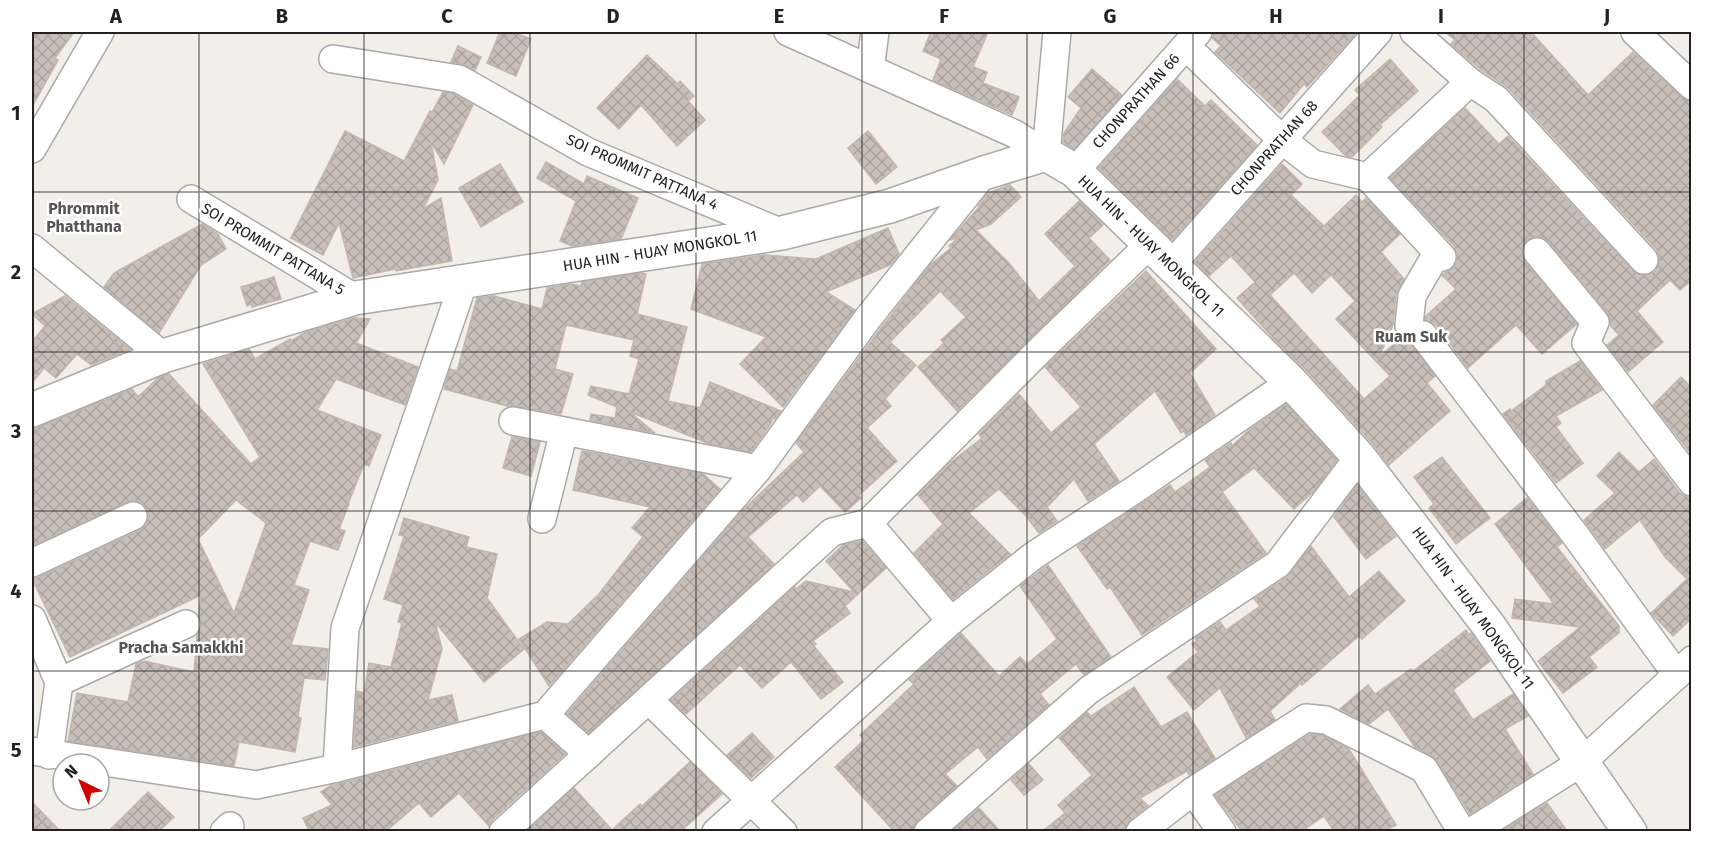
<svg xmlns="http://www.w3.org/2000/svg" width="1723" height="863" viewBox="0 0 1723 863" font-family="'Fira Sans',sans-serif">
<defs>
<pattern id="building-cross-hatch" width="8" height="8" patternUnits="userSpaceOnUse" patternTransform="scale(1.5)"><rect width="8" height="8" fill="#c7bfb8"/><path d="M0 0l8 8M0 8l8-8" fill="none" stroke="#aba49e"/></pattern>
</defs>
<rect width="100%" height="100%" fill="#f2efe9"/>
<g fill="url(#building-cross-hatch)" stroke="#c4b6ab" stroke-width="1.5" fill-rule="evenodd">
<polygon points="32,32 74,32 55,58 58,60 32,107"/>
<polygon points="500,32 512,32 531,39 516,76 487,63"/>
<polygon points="931,32 988,32 973,67 987,72 983,83 1019,97 1012,115 933,80 941,59 923,51"/>
<polygon points="1213,32 1357,32 1307,87 1304,84 1280,113 1215,52 1221,46 1212,38"/>
<polygon points="1445,32 1531,32 1588,95 1633,52 1681,97 1692,101 1692,280 1680,290 1670,280 1637,311 1663,342 1628,372 1607,345 1619,335 1610,325 1610,319 1607,312 1549,242 1542,237 1534,237 1527,240 1522,247 1522,255 1525,262 1577,324 1542,354 1516,325 1468,368 1436,325 1425,320 1426,316 1456,289 1442,275 1454,267 1457,261 1457,254 1454,246 1390,178 1465,108 1499,144 1508,136 1633,271 1640,275 1648,275 1655,271 1659,264 1659,256 1656,249 1508,88 1480,69 1451,44 1455,40"/>
<polygon points="458,46 481,57 475,70 462,64 451,62"/>
<polygon points="647,55 678,84 680,81 694,96 688,101 705,120 677,146 641,105 619,129 597,108"/>
<polygon points="1390,59 1418,91 1380,125 1382,127 1352,157 1346,156 1322,132 1360,95 1355,90"/>
<polygon points="1092,69 1122,95 1074,149 1063,142 1064,133 1081,108 1068,97"/>
<polygon points="1177,79 1205,106 1211,100 1257,145 1172,240 1099,168"/>
<polygon points="443,92 454,94 473,105 444,164 431,142 438,180 423,209 441,198 452,261 396,271 395,269 353,278 339,223 323,255 291,238 345,131 404,161 430,111 432,112"/>
<polygon points="868,131 897,167 876,184 848,148"/>
<polygon points="546,162 584,184 587,176 638,198 621,239 572,246 560,241 576,201 537,178"/>
<polygon points="500,164 523,202 481,227 459,188"/>
<path d="M 1282,164 L 1302,184 L 1291,195 L 1324,226 L 1356,195 L 1362,202 L 1366,198 L 1400,234 L 1381,252 L 1404,279 L 1396,294 L 1393,325 L 1379,357 L 1401,338 L 1409,341 L 1435,376 L 1427,383 L 1450,411 L 1389,465 L 1373,444 L 1305,369 L 1274,339 L 1237,298 L 1255,282 L 1231,256 L 1209,276 L 1195,262 ZM 1294,273 L 1312,293 L 1331,275 L 1355,301 L 1336,319 L 1390,376 L 1364,399 L 1270,295 Z"/>
<polygon points="1010,185 1021,197 991,224 976,230 1009,263 1039,301 1075,266 1045,234 1079,201 1103,225 1089,238 1110,260 957,411 918,367 944,343 941,340 966,317 940,291 890,342 916,365 885,399 891,406 867,428 897,461 859,495 861,498 845,512 820,486 803,502 797,495 748,537 774,564 589,733 567,714 744,509 804,452 796,443 881,328 931,264 951,248 949,246 959,237 950,240 979,207 978,206 988,193"/>
<polygon points="202,224 218,234 226,249 201,265 159,333 104,287 114,273"/>
<polygon points="888,228 899,254 890,265 826,292 855,310 783,407 740,364 766,337 691,309 702,264 764,255 816,259"/>
<polygon points="1146,271 1216,349 1190,373 1215,415 1186,435 1184,431 1181,433 1155,391 1094,444 1119,481 1088,501 1074,479 1047,507 1057,521 1039,533 1026,516 999,489 969,513 1010,554 953,599 914,553 943,524 918,495 951,462 982,438 979,434 1019,394 1051,433 1081,407 1045,367"/>
<polygon points="641,273 646,274 637,314 687,327 668,401 700,408 710,382 781,411 775,419 774,417 770,425 751,452 710,444 630,412 655,433 590,420 591,414 615,418 617,407 588,395 591,386 629,394 639,359 630,356 634,340 566,325 555,369 573,374 561,414 516,406 507,406 444,389 450,369 457,371 477,298 494,296 542,309 547,288 572,284 581,286 582,282"/>
<polygon points="274,277 281,299 252,307 251,304 247,306 241,287"/>
<polygon points="65,296 130,349 91,365 77,354 56,378 44,368 32,383 32,342 45,326 32,314"/>
<path d="M 354,318 L 370,319 L 356,343 L 418,367 L 405,405 L 336,379 L 317,410 L 381,435 L 369,466 L 364,464 L 348,504 L 349,504 L 339,529 L 345,531 L 338,550 L 310,541 L 294,585 L 309,590 L 291,645 L 328,649 L 325,680 L 304,678 L 298,717 L 301,718 L 295,752 L 239,742 L 234,766 L 68,741 L 77,693 L 128,702 L 136,664 L 144,661 L 194,672 L 197,635 L 202,625 L 199,616 L 201,595 L 70,657 L 32,579 L 39,577 L 140,530 L 146,525 L 149,517 L 147,509 L 142,503 L 134,500 L 127,502 L 32,546 L 32,428 L 39,427 L 132,389 L 138,397 L 158,378 L 169,374 L 251,464 L 260,457 L 203,364 L 249,349 L 255,359 L 290,339 L 291,341 L 306,332 ZM 236,500 L 266,523 L 234,613 L 198,539 Z"/>
<polygon points="1580,361 1602,390 1556,416 1561,423 1556,427 1583,463 1556,483 1503,414 1510,409 1511,411 1546,385 1546,381"/>
<polygon points="1681,377 1692,388 1692,455 1653,405"/>
<polygon points="1286,404 1337,460 1314,491 1294,509 1254,468 1222,492 1266,553 1142,635 1110,587 1107,589 1077,546 1170,485 1175,492 1210,467 1205,460 1231,443 1232,446 1248,431"/>
<polygon points="512,437 540,442 531,476 503,468"/>
<polygon points="582,451 703,474 720,489 549,686 519,639 547,622 568,624 599,594 643,537 632,528 650,507 573,490"/>
<polygon points="1619,452 1639,472 1654,459 1679,492 1685,496 1692,497 1692,618 1673,636 1651,613 1687,579 1665,557 1640,520 1605,549 1584,520 1615,493 1597,476"/>
<polygon points="1442,457 1490,518 1456,544 1429,508 1434,504 1414,477"/>
<polygon points="1357,485 1396,536 1366,559 1334,517"/>
<polygon points="1527,498 1562,543 1557,547 1619,626 1619,633 1589,657 1597,667 1563,693 1538,661 1580,627 1512,618 1515,599 1554,604 1495,524"/>
<polygon points="404,518 469,537 466,547 497,554 487,598 524,649 484,682 435,622 442,649 428,700 452,695 458,721 354,747 357,691 364,693 369,663 391,667 402,623 398,622 403,605 384,599 404,536 399,535"/>
<polygon points="862,541 886,568 845,606 850,613 813,641 816,644 814,646 843,682 821,699 791,662 762,688 740,665 686,714 671,700 795,587 796,589 806,581 854,592 826,561 843,545"/>
<polygon points="1311,546 1349,597 1379,571 1405,601 1362,639 1359,636 1302,685 1301,683 1270,711 1275,720 1246,738 1220,688 1194,710 1167,677 1198,652 1192,644 1197,641 1195,638 1220,622 1226,630 1260,606 1254,599 1287,577"/>
<polygon points="1048,565 1111,657 1084,675 1076,664 1040,694 1049,705 987,759 978,747 945,774 957,786 918,820 913,831 894,831 835,767 864,740 860,735 914,684 909,680 961,633 999,676 1020,657 1027,664 1057,639 1020,586"/>
<polygon points="1466,630 1469,635 1471,633 1490,661 1453,690 1473,720 1513,694 1528,716 1505,729 1533,774 1470,814 1437,761 1431,755 1415,747 1388,709 1369,724 1340,709 1368,685 1375,694 1411,669 1413,671"/>
<polygon points="1134,687 1161,727 1187,712 1215,758 1189,775 1187,771 1140,798 1148,806 1130,820 1124,831 1043,831 1065,813 1058,805 1092,775 1059,738 1087,712 1091,716"/>
<polygon points="541,732 565,754 492,820 489,826 459,793 431,817 419,803 386,831 309,831 303,818 332,805 321,792 330,786"/>
<polygon points="752,733 774,757 751,778 727,755"/>
<polygon points="1310,734 1322,735 1349,749 1396,825 1384,831 1334,831 1324,816 1302,831 1242,831 1215,795"/>
<polygon points="690,762 722,794 681,831 527,831 574,788 612,830 640,804 642,806"/>
<polygon points="1029,764 1043,780 1024,795 1011,780"/>
<polygon points="148,792 174,817 159,831 109,831"/>
<polygon points="32,802 60,831 32,831"/>
<polygon points="1547,803 1567,831 1501,831"/>
<polygon points="979,808 1000,831 952,831"/>
</g>
<g fill="none" stroke-linecap="round" stroke-linejoin="round">
<defs>
<g id="minor">
<polyline points="788,32 1015,134 1046,154 1057,32"/>
<polyline points="1414,32 1470,82 1496,99 1644,260"/>
<polyline points="1635,32 1692,86"/>
<polyline points="1186,46 1281,139 1313,164 1368,177 1470,82"/>
<polyline points="333,59 459,79 588,152 782,233"/>
<polyline points="870,69 875,32"/>
<polyline points="32,149 100,32"/>
<polyline points="1075,171 1198,32"/>
<polyline points="1368,177 1442,257 1433,260 1412,296 1409,325"/>
<polyline points="191,199 355,298"/>
<polyline points="32,248 163,356"/>
<polyline points="1537,252 1595,322 1586,343 1692,482"/>
<polyline points="1171,265 1378,32"/>
<polyline points="1423,335 1576,536 1677,675"/>
<polyline points="513,421 758,469"/>
<polyline points="542,519 564,431"/>
<polyline points="868,523 1043,347 1149,245"/>
<polyline points="32,563 133,516"/>
<polyline points="32,619 59,682 49,755"/>
<polyline points="59,682 186,624"/>
<polyline points="649,700 783,832"/>
<polyline points="545,715 758,469 868,318 984,173"/>
<polyline points="32,751 256,785 337,768 545,715 589,754"/>
<polyline points="337,768 345,628 464,281"/>
<polyline points="1193,791 1222,832"/>
<polyline points="224,832 230,826"/>
<polyline points="503,832 832,532 868,523 951,621 1033,556 1134,490 1291,382"/>
<polyline points="716,832 951,621"/>
<polyline points="928,832 1089,690 1278,564 1359,457"/>
<polyline points="1140,832 1193,791 1306,718 1326,720 1424,769 1462,832"/>
<polyline points="1471,832 1582,762 1677,675 1692,660"/>
</g>
<polyline id="tertiary" points="32,410 163,356 355,298 782,233 890,206 984,173 1046,154 1075,171 1291,382 1359,457 1489,626 1630,832"/>
</defs>
<use href="#minor" stroke="#a9a9a9" stroke-width="30"/>
<use href="#tertiary" stroke="#a9a9a9" stroke-width="36"/>
<use href="#minor" stroke="#fff" stroke-width="27"/>
<use href="#tertiary" stroke="#fff" stroke-width="33"/>
</g>
<path fill="none" stroke="#222" stroke-width="1.5" stroke-opacity="0.55" d="M 199,32 L 199,832M 364,32 L 364,832M 530,32 L 530,832M 696,32 L 696,832M 862,32 L 862,832M 1027,32 L 1027,832M 1193,32 L 1193,832M 1359,32 L 1359,832M 1524,32 L 1524,832M 32,192 L 1692,192M 32,352 L 1692,352M 32,511 L 1692,511M 32,671 L 1692,671"/>
<g text-anchor="middle" stroke-width="5" stroke-linejoin="round" paint-order="stroke">
<g font-size="15" fill="#222" stroke="#fff">
<text transform="translate(1136 101) rotate(-48)" y="5">CHONPRATHAN 66</text>
<text transform="translate(1274 148) rotate(-48)" y="5">CHONPRATHAN 68</text>
<text transform="translate(642 172) rotate(24)" y="5">SOI PROMMIT PATTANA 4</text>
<text transform="translate(1151 246) rotate(44)" y="5">HUA HIN - HUAY MONGKOL 11</text>
<text transform="translate(273 249) rotate(31)" y="5">SOI PROMMIT PATTANA 5</text>
<text transform="translate(660 251) rotate(-9)" y="5">HUA HIN - HUAY MONGKOL 11</text>
<text transform="translate(1473 608) rotate(54)" y="5">HUA HIN - HUAY MONGKOL 11</text>
</g>
<g font-size="16" font-weight="bold" fill="#555" stroke="#fff">
<text x="84" y="214">Phrommit<tspan x="84" dy="18">Phatthana</tspan></text>
<text x="1411" y="342">Ruam Suk</text>
<text x="181" y="653">Pracha Samakkhi</text>
</g>
</g>
<rect width="1723" height="863" fill="none" stroke="#ffffff" stroke-width="66"/>
<g transform="translate(81 782) rotate(317)"><circle r="28" fill="#ffffff" stroke="#a7a7a7" stroke-width="1.5"/>
<path d="M0-4.5L10 22L0 15L-10 22Z" fill="#d40000"/>
<text y="-9" font-size="16" font-weight="bold" text-anchor="middle" fill="#222222">N</text>
</g>
<rect x="33" y="33" width="1657" height="797" fill="none" stroke="#222" stroke-width="2"/>
<g font-size="20" text-anchor="middle" font-weight="bold" fill="#222">
<text x="116" y="23">A</text>
<text x="282" y="23">B</text>
<text x="447" y="23">C</text>
<text x="613" y="23">D</text>
<text x="779" y="23">E</text>
<text x="944" y="23">F</text>
<text x="1110" y="23">G</text>
<text x="1276" y="23">H</text>
<text x="1441" y="23">I</text>
<text x="1607" y="23">J</text>
<text x="16" y="120">1</text>
<text x="16" y="279">2</text>
<text x="16" y="438">3</text>
<text x="16" y="598">4</text>
<text x="16" y="757">5</text>
</g>
</svg>
